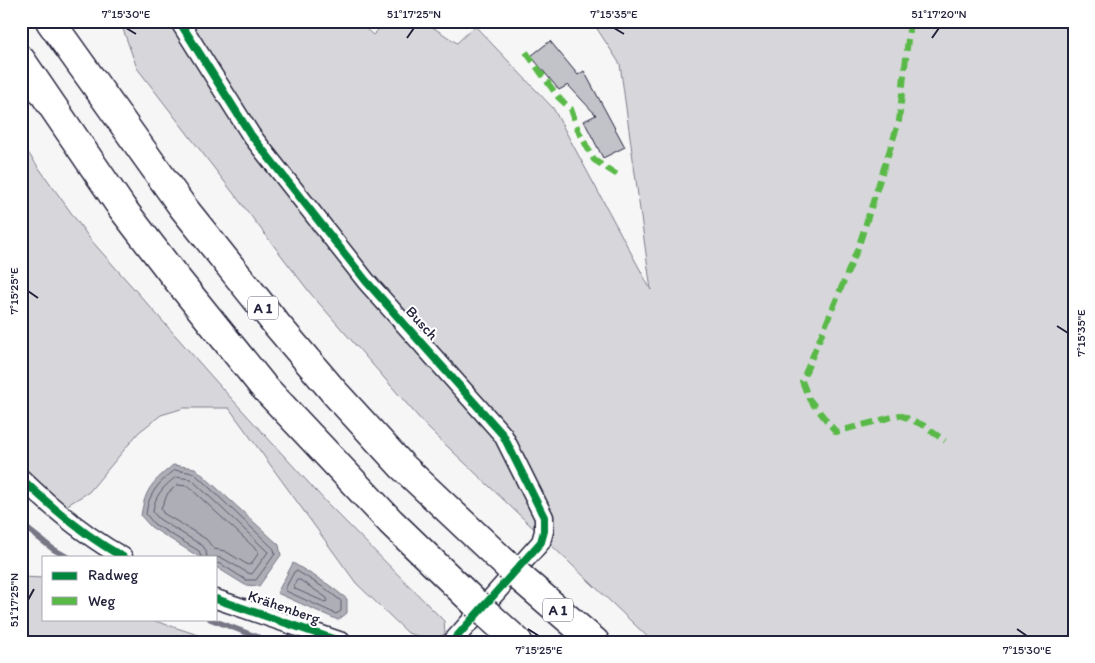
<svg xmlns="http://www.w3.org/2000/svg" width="1095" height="663" viewBox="0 0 1095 663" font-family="Itim,sans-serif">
<rect width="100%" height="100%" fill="#f6f6f7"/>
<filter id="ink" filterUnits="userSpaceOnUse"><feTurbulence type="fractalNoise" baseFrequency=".02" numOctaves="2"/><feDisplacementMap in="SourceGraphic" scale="10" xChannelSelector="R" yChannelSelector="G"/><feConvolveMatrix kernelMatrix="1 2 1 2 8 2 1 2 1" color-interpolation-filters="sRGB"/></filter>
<g filter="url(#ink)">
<g fill="#d7d7db" stroke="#7c7c8b">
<polygon points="120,21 357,21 373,35 387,21 423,21 457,43 475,26 553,108 651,290 620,64 592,21 1074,21 1074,642 653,642 427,427 311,294 137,68"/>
<polygon points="21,143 90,239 221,387 327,503 444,621 445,634 431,640 408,633 356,583 229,408 184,408 161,415 139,432 89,492 64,507 21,464"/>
<polygon points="21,577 44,578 44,619 149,619 220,642 21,642"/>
</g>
<g fill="#aeaeb7" stroke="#767685">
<path d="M 173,465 L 195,468 L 279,545 L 281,555 L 259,586 L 245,585 L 216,567 L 216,557 L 199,557 L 151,527 L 141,516 C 145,488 153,482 173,465 Z"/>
<polygon points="293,563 329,585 347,599 347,613 338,620 277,593"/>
</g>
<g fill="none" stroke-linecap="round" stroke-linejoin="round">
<g stroke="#5a5a6d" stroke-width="1">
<polygon points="178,485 188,486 258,551 258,554 251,564 248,565 225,551 214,549 206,539 163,513 161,508 168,493"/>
<path d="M 201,557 L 199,551 L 154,524 L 146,514 C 148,494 159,482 175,470 L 194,473 L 274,549 L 275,554 L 256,580 L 246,580 L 221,564 L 216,563"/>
<path d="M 207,557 L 206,551 L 203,546 L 159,519 L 153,512 C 154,496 164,486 176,477 L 191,479 L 268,552 L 252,574 L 248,573 L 224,559 L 216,557"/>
<polygon points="297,571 326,589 341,601 341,611 336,614 286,591 285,589 294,572"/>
<polygon points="297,580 300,580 327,598 327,601 325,602 295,589 294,586"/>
</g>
<g stroke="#767685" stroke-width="5.5">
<polyline points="21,524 53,549 67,557"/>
<polyline points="210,619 271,642"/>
</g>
</g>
<polygon fill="#c2c2c9" stroke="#22223b" points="550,41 578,75 584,71 625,147 603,158 584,121 596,115 568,85 559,90 531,56"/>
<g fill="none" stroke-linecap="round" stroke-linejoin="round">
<defs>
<g id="street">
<polyline points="179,21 251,135 366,281 503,435 544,517 544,531 541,542 452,642"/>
<path d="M 21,478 C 52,508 85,536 123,557"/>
<polyline points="216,599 342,642"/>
</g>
<g id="highway">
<polyline points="50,21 182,206 277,325 335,393 402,466 509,567"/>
<polyline points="21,60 122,208 172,273 263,386 391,522 476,604"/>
<polyline points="522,579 595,642"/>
<polyline points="488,615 518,642"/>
</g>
</defs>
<use href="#street" stroke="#22223b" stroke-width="21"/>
<use href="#highway" stroke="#22223b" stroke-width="31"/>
<use href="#street" stroke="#fff" stroke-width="18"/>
<use href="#highway" stroke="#fff" stroke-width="28"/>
<defs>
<g id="highway-bridge">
<polyline points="509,567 522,579"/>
<polyline points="476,604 488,615"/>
</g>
</defs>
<use href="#highway-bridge" stroke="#22223b" stroke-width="31" stroke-linecap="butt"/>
<use href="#highway-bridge" stroke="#fff" stroke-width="28"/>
<g stroke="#58b947" stroke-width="6" stroke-dasharray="12 6" stroke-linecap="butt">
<polyline points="910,21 899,121 858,248 802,381 809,399 836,432 900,415 923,425 945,441"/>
<polyline points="526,52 558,97 571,109 578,130 594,160 619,176"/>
</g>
<defs>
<g id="cycleway">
<polyline points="179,21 251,135 366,281 503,435 544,517 544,531 541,542 452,642"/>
<path d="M 21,478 C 52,508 85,536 123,557"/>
<polyline points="216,599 342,642"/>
</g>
</defs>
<use href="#cycleway" stroke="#fff" stroke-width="11"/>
<use href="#cycleway" stroke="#00873e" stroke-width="8"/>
</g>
</g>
<path fill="none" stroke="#22223b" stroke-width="2" d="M 126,28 L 136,34M 614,28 L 624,34M 407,38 L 414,28M 932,38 L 939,28M 28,291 L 38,298M 1057,326 L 1068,333M 28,600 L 34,589M 528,629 L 539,636M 1017,629 L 1027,636"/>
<g text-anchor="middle" stroke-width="4" stroke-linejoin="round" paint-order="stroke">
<g fill="#fff" stroke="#646476" stroke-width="1">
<rect x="248" y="296.5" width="30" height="23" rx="4"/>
<rect x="543" y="598.5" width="30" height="23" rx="4"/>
</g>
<g font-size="14" font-weight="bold" fill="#22223b">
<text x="263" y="313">A 1</text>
<text x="558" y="615">A 1</text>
</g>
<g font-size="15" fill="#22223b" stroke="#fff">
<text transform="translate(422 323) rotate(48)" y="5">Busch</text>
<text transform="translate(284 607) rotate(19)" y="5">Krähenberg</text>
</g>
</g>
<rect width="1095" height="663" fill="none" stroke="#fff" stroke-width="55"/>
<rect x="42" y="556" width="175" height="65" fill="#ffffff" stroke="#a7a7b1"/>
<rect x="52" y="572" width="25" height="8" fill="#00873e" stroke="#a7a7b1"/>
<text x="88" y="580" font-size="15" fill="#22223b">Radweg</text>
<rect x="52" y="597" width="25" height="8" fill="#58b947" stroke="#a7a7b1"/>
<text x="88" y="606" font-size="15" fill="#22223b">Weg</text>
<rect x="28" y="28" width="1040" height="608" fill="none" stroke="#22223b" stroke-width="2"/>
<g font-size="12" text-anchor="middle" fill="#22223b">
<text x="126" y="18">7°15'30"E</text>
<text x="414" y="18">51°17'25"N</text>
<text x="614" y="18">7°15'35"E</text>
<text x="939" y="18">51°17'20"N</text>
<text transform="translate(14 291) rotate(-90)" y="4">7°15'25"E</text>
<text transform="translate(1081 333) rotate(-90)" y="4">7°15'35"E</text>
<text transform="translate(14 600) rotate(-90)" y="4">51°17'25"N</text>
<text x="539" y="654">7°15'25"E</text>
<text x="1027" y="654">7°15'30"E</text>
</g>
</svg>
